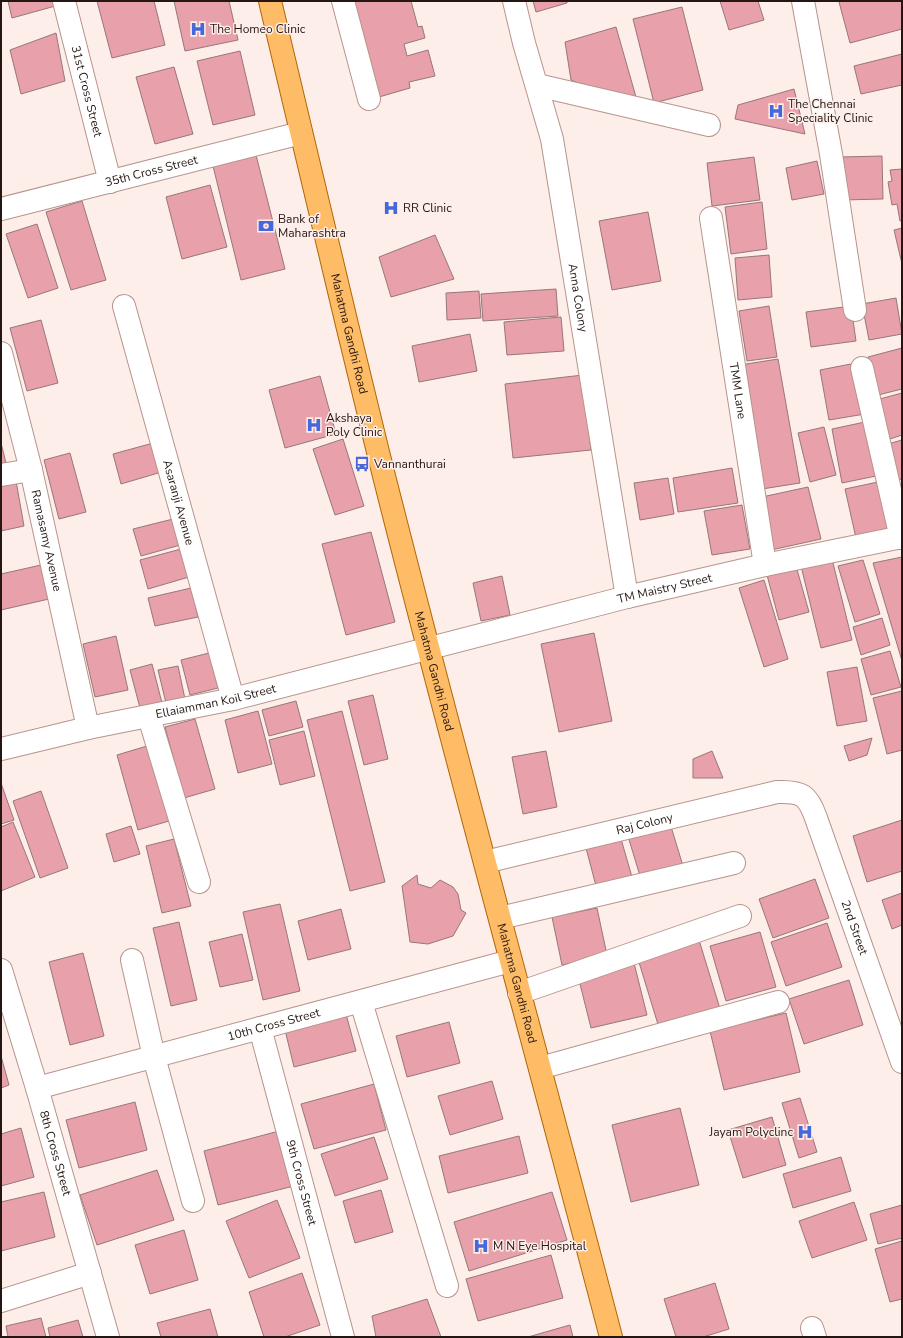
<svg xmlns="http://www.w3.org/2000/svg" width="903" height="1338" viewBox="0 0 903 1338" font-family="'Nunito Sans',sans-serif">
<rect width="100%" height="100%" fill="#fdeeea"/>
<g fill="#e8a0aa" stroke="#98767a">
<polygon points="8,1 58,1 59,5 12,18"/>
<polygon points="97,1 154,1 165,45 112,58"/>
<polygon points="174,1 229,1 238,40 185,51"/>
<polygon points="354,1 411,1 418,27 422,26 425,38 404,44 407,56 428,50 435,76 409,82 410,88 379,97"/>
<polygon points="533,1 567,1 567,3 536,12"/>
<polygon points="720,1 758,1 764,20 729,30"/>
<polygon points="842,1 902,1 902,29 850,43 839,2"/>
<polygon points="682,7 703,90 654,103 633,19"/>
<polygon points="616,27 636,97 592,89 571,80 565,42"/>
<polygon points="56,33 65,81 21,94 10,50"/>
<polygon points="240,51 255,115 213,125 197,61"/>
<polygon points="902,54 902,85 861,94 854,66"/>
<polygon points="174,67 193,134 155,144 136,77"/>
<polygon points="794,89 805,134 735,119 738,105"/>
<polygon points="256,155 285,269 241,280 213,166"/>
<polygon points="882,156 883,199 842,200 841,157"/>
<polygon points="754,157 760,200 712,206 707,163"/>
<polygon points="817,161 824,194 792,200 786,168"/>
<polygon points="902,169 902,221 900,221 897,204 892,205 888,182 892,181 890,170"/>
<polygon points="210,185 227,247 182,259 166,197"/>
<polygon points="82,201 106,280 71,290 46,212"/>
<polygon points="762,202 767,249 731,254 725,207"/>
<polygon points="648,212 661,281 612,290 599,221"/>
<polygon points="37,224 58,288 28,298 6,234"/>
<polygon points="902,228 902,264 894,230"/>
<polygon points="435,235 454,279 391,297 379,257"/>
<polygon points="769,255 772,297 738,300 735,258"/>
<polygon points="556,289 558,316 483,321 481,294"/>
<polygon points="479,291 481,318 447,320 446,293"/>
<polygon points="896,298 902,334 869,340 862,304"/>
<polygon points="769,306 777,357 747,361 739,311"/>
<polygon points="851,306 856,341 811,347 806,312"/>
<polygon points="561,317 564,351 507,355 504,322"/>
<polygon points="41,320 58,383 27,391 10,328"/>
<polygon points="470,334 477,371 419,382 412,346"/>
<polygon points="902,348 902,389 878,395 868,357"/>
<polygon points="778,359 800,483 762,489 740,365"/>
<polygon points="856,363 865,414 829,420 820,370"/>
<polygon points="583,375 591,450 513,458 505,384"/>
<polygon points="320,376 336,434 285,448 269,390"/>
<polygon points="902,393 902,435 887,440 876,400"/>
<polygon points="865,422 876,476 842,483 832,429"/>
<polygon points="824,427 836,475 810,482 798,433"/>
<polygon points="343,439 364,506 335,515 313,449"/>
<polygon points="902,440 902,479 897,480 888,444"/>
<polygon points="157,442 165,471 121,484 113,454"/>
<polygon points="1,443 6,463 1,464"/>
<polygon points="70,453 86,512 59,519 44,460"/>
<polygon points="732,468 738,503 678,512 673,478"/>
<polygon points="668,478 674,514 640,520 634,483"/>
<polygon points="16,481 24,526 1,531 1,484"/>
<polygon points="878,482 888,531 856,538 845,489"/>
<polygon points="808,487 821,539 771,550 762,497"/>
<polygon points="742,505 750,549 712,555 704,511"/>
<polygon points="177,518 184,544 141,556 133,529"/>
<polygon points="371,532 395,622 346,635 322,544"/>
<polygon points="181,549 189,577 148,589 140,560"/>
<polygon points="902,557 902,661 873,563"/>
<polygon points="832,559 852,640 821,648 801,566"/>
<polygon points="863,560 880,614 855,622 838,566"/>
<polygon points="41,565 49,599 1,610 1,574"/>
<polygon points="796,566 809,612 779,620 767,575"/>
<polygon points="502,576 510,615 481,621 473,583"/>
<polygon points="764,580 788,659 764,667 739,588"/>
<polygon points="191,588 198,617 155,626 148,598"/>
<polygon points="882,618 890,645 861,655 853,627"/>
<polygon points="594,633 612,721 559,732 541,644"/>
<polygon points="116,636 128,690 95,697 83,644"/>
<polygon points="890,651 901,687 871,695 861,659"/>
<polygon points="209,653 218,688 190,695 181,660"/>
<polygon points="152,664 162,703 140,708 130,670"/>
<polygon points="178,666 185,699 166,703 158,670"/>
<polygon points="857,667 867,721 837,726 827,672"/>
<polygon points="902,691 902,750 887,754 873,698"/>
<polygon points="373,695 388,759 364,765 348,701"/>
<polygon points="296,701 303,727 269,736 262,710"/>
<polygon points="258,711 272,764 238,773 225,720"/>
<polygon points="342,711 385,882 350,891 307,720"/>
<polygon points="195,719 215,789 184,798 165,727"/>
<polygon points="304,731 315,776 280,785 269,740"/>
<polygon points="872,738 867,755 849,761 844,746"/>
<polygon points="147,746 169,821 138,830 117,755"/>
<polygon points="546,751 557,807 523,814 512,757"/>
<polygon points="712,751 723,778 693,778 693,759"/>
<polygon points="1,783 14,820 1,824"/>
<polygon points="41,791 68,868 40,878 13,801"/>
<polygon points="669,820 683,866 641,879 627,833"/>
<polygon points="902,820 902,871 867,882 853,836"/>
<polygon points="13,822 35,877 1,891 1,827"/>
<polygon points="131,826 140,854 114,862 106,834"/>
<polygon points="174,839 191,906 162,913 146,846"/>
<polygon points="621,839 632,877 596,886 586,848"/>
<polygon points="417,875 418,884 431,888 440,880 453,887 458,894 461,910 466,913 453,936 428,944 410,942 402,886"/>
<polygon points="815,879 829,918 773,938 759,899"/>
<polygon points="902,893 902,925 892,929 882,900"/>
<polygon points="280,904 300,991 263,1000 243,912"/>
<polygon points="597,908 607,955 562,965 552,917"/>
<polygon points="341,909 351,949 308,960 298,921"/>
<polygon points="179,922 197,1000 171,1006 153,928"/>
<polygon points="827,923 842,967 786,986 771,942"/>
<polygon points="760,932 776,987 726,1001 710,946"/>
<polygon points="242,934 253,980 220,987 209,942"/>
<polygon points="699,940 721,1012 660,1031 638,959"/>
<polygon points="83,953 104,1036 70,1045 49,962"/>
<polygon points="634,963 647,1015 591,1028 578,976"/>
<polygon points="849,980 863,1025 804,1044 789,999"/>
<polygon points="786,1013 800,1072 724,1090 710,1031"/>
<polygon points="346,1014 356,1051 294,1067 285,1030"/>
<polygon points="449,1022 460,1063 407,1077 396,1036"/>
<polygon points="1,1056 9,1085 1,1088"/>
<polygon points="492,1081 503,1119 450,1135 438,1096"/>
<polygon points="374,1084 386,1130 314,1149 301,1104"/>
<polygon points="800,1098 817,1152 799,1158 782,1103"/>
<polygon points="135,1102 147,1150 79,1168 66,1120"/>
<polygon points="680,1108 699,1185 631,1202 612,1125"/>
<polygon points="772,1117 786,1165 743,1178 728,1130"/>
<polygon points="21,1128 34,1177 1,1186 1,1134"/>
<polygon points="279,1131 294,1186 218,1205 204,1151"/>
<polygon points="519,1136 528,1173 448,1193 439,1156"/>
<polygon points="374,1137 388,1179 335,1196 321,1154"/>
<polygon points="841,1157 851,1191 793,1208 783,1174"/>
<polygon points="157,1170 174,1220 97,1245 80,1195"/>
<polygon points="381,1190 393,1232 355,1243 343,1201"/>
<polygon points="44,1192 55,1237 1,1251 1,1202"/>
<polygon points="552,1192 567,1240 469,1271 454,1222"/>
<polygon points="277,1200 300,1258 249,1278 226,1221"/>
<polygon points="854,1202 867,1240 812,1258 799,1221"/>
<polygon points="902,1205 902,1238 878,1244 870,1214"/>
<polygon points="184,1230 198,1280 150,1294 135,1245"/>
<polygon points="902,1241 902,1299 890,1302 875,1249"/>
<polygon points="551,1255 563,1298 478,1321 466,1279"/>
<polygon points="302,1273 320,1325 285,1337 264,1337 249,1292"/>
<polygon points="715,1283 729,1329 703,1337 676,1337 664,1299"/>
<polygon points="427,1299 441,1337 376,1337 372,1316"/>
<polygon points="210,1309 218,1337 161,1337 157,1323"/>
<polygon points="41,1318 46,1337 8,1337 6,1326"/>
<polygon points="78,1320 83,1337 50,1337 48,1328"/>
<polygon points="570,1325 573,1337 528,1337"/>
</g>
<g fill="none" stroke-linecap="round" stroke-linejoin="round">
<defs>
<g id="minor">
<path id="s1" d="M 64,1 L 110,182"/>
<polyline points="343,1 369,99"/>
<path id="s2" d="M 514,1 L 524,43 L 552,139 L 627,597"/>
<polyline points="803,1 831,154 855,310"/>
<polyline points="537,85 709,125"/>
<path id="s3" d="M 1,209 L 301,133"/>
<path id="s4" d="M 711,218 L 765,565"/>
<path id="s5" d="M 124,306 L 233,699"/>
<path id="s6" d="M 1,353 L 31,470 L 88,728"/>
<polyline points="862,368 901,538"/>
<polyline points="1,475 31,470"/>
<polyline points="149,717 199,882"/>
<path id="s7" d="M 1,749 L 88,728 L 233,699 L 627,597 L 765,565 L 902,537"/>
<path id="s8" d="M 485,862 L 777,792 C 802,791 808,795 816,818 L 902,1062"/>
<polyline points="500,918 734,863"/>
<polyline points="132,960 154,1057 193,1201"/>
<path id="s9" d="M 1,970 L 37,1088 L 108,1337"/>
<polyline points="519,993 740,916"/>
<polyline points="361,1002 447,1286"/>
<path id="s10" d="M 260,1028 L 343,1337"/>
<polyline points="540,1068 778,1002"/>
<path id="s11" d="M 37,1088 L 510,961"/>
<polyline points="1,1301 90,1273"/>
<polyline points="812,1328 815,1337"/>
</g>
<g id="major">
<path id="s12" d="M 270,1 C 306,152 341,302 378,452 C 452,748 534,1042 611,1337"/>
</g>
</defs>
<use href="#minor" stroke="#b7948b" stroke-width="24"/>
<use href="#major" stroke="#b16607" stroke-width="24"/>
<use href="#minor" stroke="#fff" stroke-width="22"/>
<use href="#major" stroke="#febc67" stroke-width="22"/>
</g>
<defs>
<symbol id="hospital-bare" viewBox="-9 -9 18 18"><path d="M-5-5h3v3.5h4V-5h3V5h-3V1.5h-4V5h-3Z" fill="#4568da" stroke="#fdeeea" stroke-width="2.5" paint-order="stroke"/></symbol>
<symbol id="bank-bare" viewBox="-9 -9 18 18"><path d="M-6-4H6V4H-6ZM0-2.3a2.3 2.3 0 1 0 0 4.6a2.3 2.3 0 1 0 0-4.6Z" fill="#4568da" stroke="#fdeeea" stroke-width="2.5" paint-order="stroke"/></symbol>
<symbol id="bus-bare" viewBox="-9 -9 18 18"><path d="M-5-6H5V4H4V6H2V4H-2V6H-4V4H-5ZM-3.5-4V0h7V-4ZM-3.5 1.2v1.5H-2V1.2ZM2 1.2v1.5H3.5V1.2Z" fill="#4568da" stroke="#fdeeea" stroke-width="2.5" paint-order="stroke"/></symbol>
</defs>
<g fill-rule="evenodd">
<use href="#hospital-bare" x="187" y="18" width="22" height="22"/>
<use href="#hospital-bare" x="765" y="100" width="22" height="22"/>
<use href="#hospital-bare" x="380" y="197" width="22" height="22"/>
<use href="#bank-bare" x="255" y="215" width="22" height="22"/>
<use href="#hospital-bare" x="303" y="414" width="22" height="22"/>
<use href="#bus-bare" x="351" y="453" width="22" height="22"/>
<use href="#hospital-bare" x="794" y="1121" width="22" height="22"/>
<use href="#hospital-bare" x="470" y="1235" width="22" height="22"/>
</g>
<g text-anchor="middle" stroke-width="3" stroke-linejoin="round" paint-order="stroke">
<g font-size="12" fill="#241713" stroke="#fdeeea" text-anchor="start">
<text x="210" y="33">The Homeo Clinic</text>
<text x="788" y="108">The Chennai<tspan x="788" dy="14">Speciality Clinic</tspan></text>
<text x="403" y="212">RR Clinic</text>
<text x="278" y="223">Bank of<tspan x="278" dy="14">Maharashtra</tspan></text>
<text x="326" y="422">Akshaya<tspan x="326" dy="14">Poly Clinic</tspan></text>
<text x="374" y="468">Vannanthurai</text>
<text x="793" y="1136" text-anchor="end">Jayam Polyclinc</text>
<text x="493" y="1250">M N Eye Hospital</text>
</g>
<g font-size="12" fill="#241713" stroke="#fdeeea">
<text dy="4" stroke="none"><textPath href="#s1" startOffset="93">31st Cross Street</textPath></text>
<text dy="4" stroke="none"><textPath href="#s3" startOffset="155">35th Cross Street</textPath></text>
<text dy="4" stroke="none"><textPath href="#s2" startOffset="304">Anna Colony</textPath></text>
<text dy="4" stroke="none"><textPath href="#s12" startOffset="342">Mahatma Gandhi Road</textPath></text>
<text dy="4" stroke="none"><textPath href="#s4" startOffset="175">TMM Lane</textPath></text>
<text dy="4" stroke="none"><textPath href="#s5" startOffset="204">Asaranji Avenue</textPath></text>
<text dy="4" stroke="none"><textPath href="#s6" startOffset="193">Ramasamy Avenue</textPath></text>
<text dy="4" stroke="none"><textPath href="#s7" startOffset="683">TM Maistry Street</textPath></text>
<text dy="4" stroke="none"><textPath href="#s12" startOffset="690">Mahatma Gandhi Road</textPath></text>
<text dy="4" stroke="none"><textPath href="#s7" startOffset="220">Ellaiamman Koil Street</textPath></text>
<text dy="4" stroke="none"><textPath href="#s8" startOffset="164">Raj Colony</textPath></text>
<text dy="4" stroke="none"><textPath href="#s8" startOffset="469">2nd Street</textPath></text>
<text dy="4" stroke="none"><textPath href="#s12" startOffset="1013">Mahatma Gandhi Road</textPath></text>
<text dy="4" stroke="none"><textPath href="#s11" startOffset="245">10th Cross Street</textPath></text>
<text dy="4" stroke="none"><textPath href="#s9" startOffset="191">8th Cross Street</textPath></text>
<text dy="4" stroke="none"><textPath href="#s10" startOffset="160">9th Cross Street</textPath></text>
</g>
</g>
<rect width="903" height="1338" fill="none" stroke="#241713" stroke-width="4"/>
</svg>
